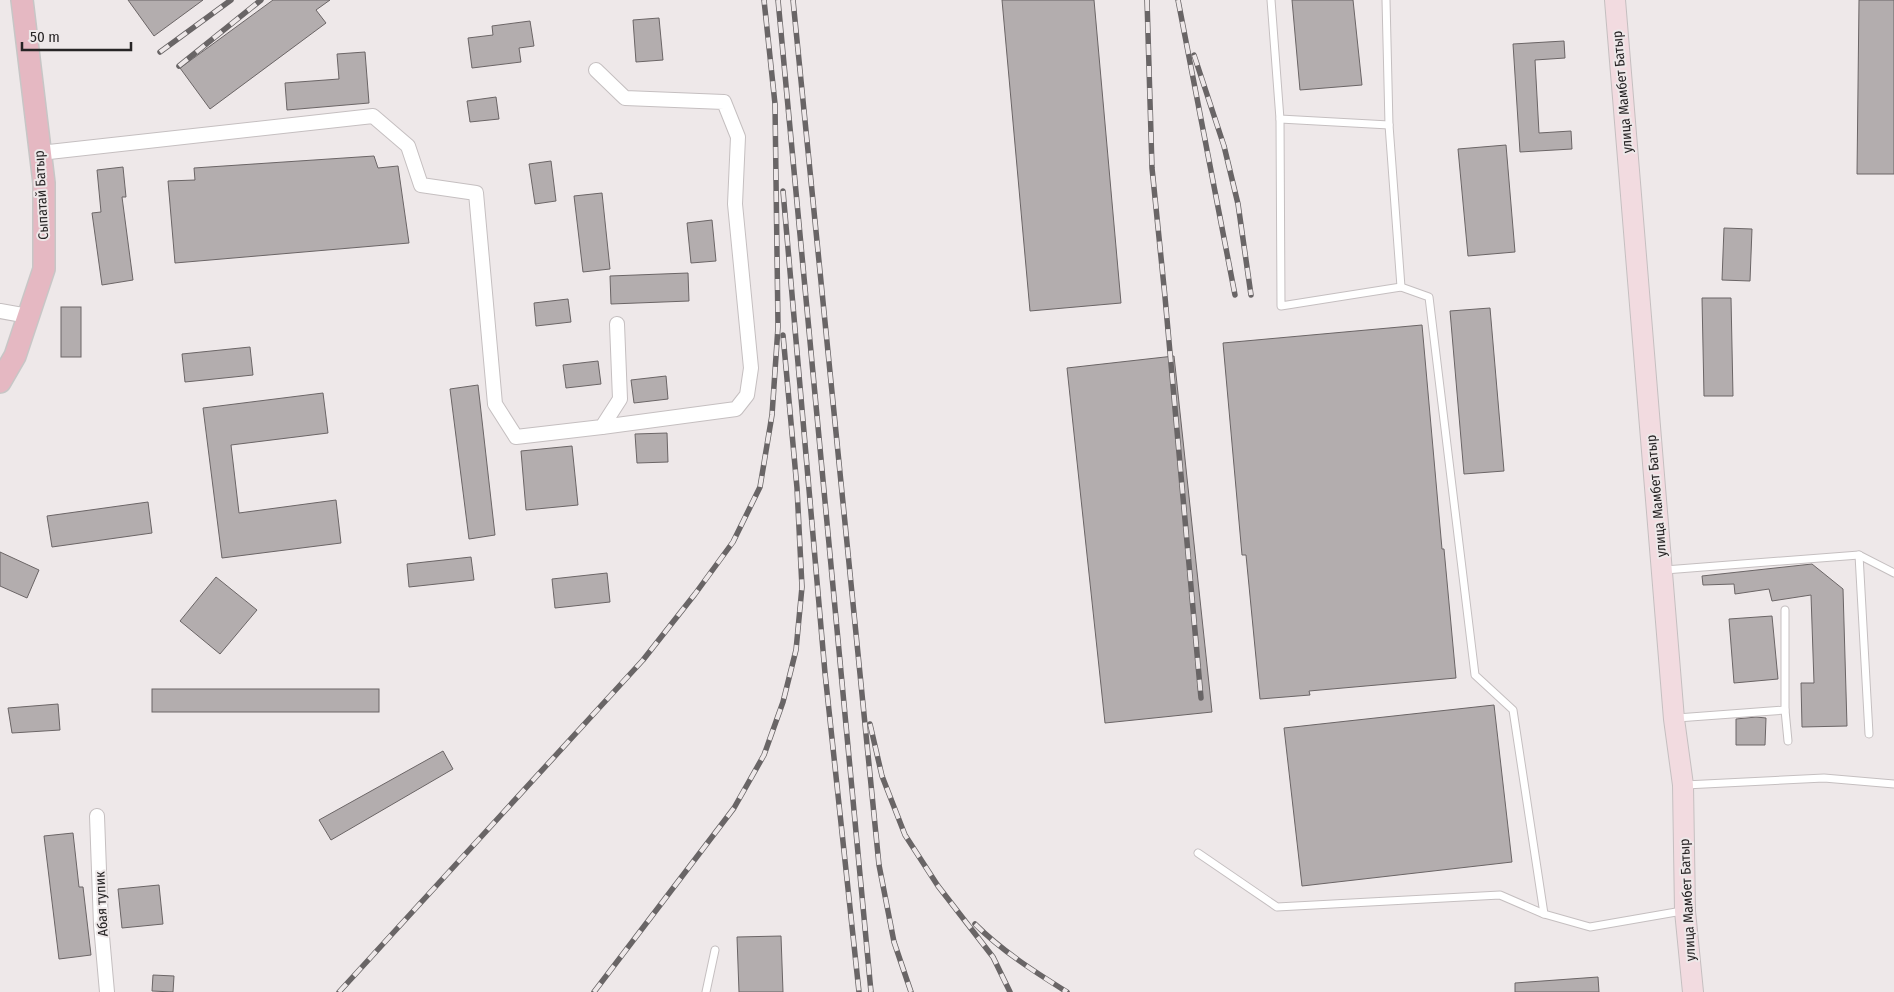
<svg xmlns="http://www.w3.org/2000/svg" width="1894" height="992" viewBox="0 0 1894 992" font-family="'Fira Sans Condensed',sans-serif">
<rect width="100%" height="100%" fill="#eee8e9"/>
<g fill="#b3adae" stroke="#6b6566">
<polygon points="128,0 203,0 154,36"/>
<polygon points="273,0 330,0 316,10 326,23 210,109 180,68"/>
<polygon points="1002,0 1094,0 1121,303 1030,311"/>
<polygon points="1292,0 1353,0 1362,85 1300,90"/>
<polygon points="1859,0 1894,0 1894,174 1857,174"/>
<polygon points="659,18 663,60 636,62 633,20"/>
<polygon points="530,21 534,46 519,48 521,62 472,68 468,38 493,35 492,26"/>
<polygon points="1564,41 1565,58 1535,60 1539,133 1571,131 1572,149 1520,152 1513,44"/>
<polygon points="365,52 369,103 287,110 285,83 339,79 337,54"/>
<polygon points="496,97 499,119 470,122 467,101"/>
<polygon points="1506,145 1515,252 1468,256 1458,149"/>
<polygon points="374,156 378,168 398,166 409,243 175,263 168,181 195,180 194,168"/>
<polygon points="551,161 556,201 535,204 529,164"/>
<polygon points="123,167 126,197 122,197 133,280 102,285 92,213 101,212 97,170"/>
<polygon points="602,193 610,269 583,272 574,196"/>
<polygon points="712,220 716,261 691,263 687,223"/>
<polygon points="1724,228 1752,229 1750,281 1722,280"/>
<polygon points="688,273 689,301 611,304 610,276"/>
<polygon points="1702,298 1731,298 1733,396 1704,396"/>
<polygon points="568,299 571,322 536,326 534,303"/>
<rect x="61" y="307" width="20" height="50"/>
<polygon points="1490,308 1504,471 1464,474 1450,311"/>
<polygon points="1422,325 1442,549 1444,549 1456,678 1309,691 1310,695 1260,699 1246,555 1242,555 1223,343"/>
<polygon points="250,347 253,375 185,382 182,354"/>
<polygon points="1174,356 1212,712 1105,723 1067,368"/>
<polygon points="598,361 601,384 566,388 563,365"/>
<polygon points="666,376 668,399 634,403 631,380"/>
<polygon points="478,385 495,535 469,539 450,389"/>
<polygon points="323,393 328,433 231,445 239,513 336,500 341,543 222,558 203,408"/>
<polygon points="667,433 668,462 637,463 635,434"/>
<polygon points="572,446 578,505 526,510 521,451"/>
<polygon points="148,502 152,533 52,547 47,516"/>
<polygon points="0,552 39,570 27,598 0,586"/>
<polygon points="471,557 474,580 409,587 407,564"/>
<polygon points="1812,564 1843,589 1847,726 1802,727 1801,683 1814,683 1811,595 1772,601 1769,589 1735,594 1734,584 1703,585 1702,576"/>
<polygon points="607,573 610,602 555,608 552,579"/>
<polygon points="216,577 257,610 220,654 180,621"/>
<polygon points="1772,616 1778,679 1734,683 1729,619"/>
<rect x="152" y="689" width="227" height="23"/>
<polygon points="58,704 60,730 12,733 8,708"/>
<polygon points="1494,705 1512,862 1302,886 1284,728"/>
<polygon points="1756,717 1766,718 1765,745 1736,745 1736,719"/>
<polygon points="443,751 453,769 331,840 319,820"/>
<polygon points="73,833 79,887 83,887 91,955 59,959 44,836"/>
<polygon points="159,885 163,924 122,928 118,889"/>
<polygon points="781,936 783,992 739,992 737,937"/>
<polygon points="153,975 174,976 173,992 152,991"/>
<polygon points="1598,977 1599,992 1515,992 1515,983"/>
</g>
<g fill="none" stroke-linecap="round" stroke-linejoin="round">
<defs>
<g id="service">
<polyline points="1271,0 1280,119 1389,125"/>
<polyline points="1386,0 1389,125 1401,287"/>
<polyline points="1280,119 1281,306 1401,287 1429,297 1475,675 1513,710 1544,914"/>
<polyline points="1859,555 1869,734"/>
<polyline points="1665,570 1859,555 1894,573"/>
<polyline points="1785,710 1788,741"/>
<polyline points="1677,718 1785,710 1785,610"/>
<polyline points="1685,785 1824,778 1894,784"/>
<polyline points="1198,853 1277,907 1500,895 1544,914 1590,927 1682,911"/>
<polyline points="706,992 715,950"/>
</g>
<g id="minor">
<polyline points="596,70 625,98 724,102 738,137 735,204 751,368 747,395 736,409 602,427"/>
<polyline points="40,153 373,116 408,146 421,185 476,193 495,404 516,437 602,427 620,399 617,324"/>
<polyline points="0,311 28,316"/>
<polyline points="97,816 101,925 107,992"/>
</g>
<polyline id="secondary" points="1615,0 1674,719 1683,785 1685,911 1693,992"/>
<polyline id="primary" points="0,382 15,356 44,269 44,183 22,0"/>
</defs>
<use href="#service" stroke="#c5bfc0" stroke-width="9"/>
<use href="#minor" stroke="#c5bfc0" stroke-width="16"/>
<use href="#secondary" stroke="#c5bfc0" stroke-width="22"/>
<use href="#primary" stroke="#c7c6c6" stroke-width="24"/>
<use href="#service" stroke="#fff" stroke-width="7"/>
<use href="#minor" stroke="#fff" stroke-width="14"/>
<use href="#secondary" stroke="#f2dbe0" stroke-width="20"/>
<use href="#primary" stroke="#e5b8c2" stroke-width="21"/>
<defs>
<g id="rail">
<polyline points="778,0 871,992"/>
<polyline points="793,0 879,865 894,942 911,992"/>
<polyline points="1147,0 1152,168 1165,297 1201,698"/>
<polyline points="1178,0 1235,295"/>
<polyline points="160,52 231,0"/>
<polyline points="1194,55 1224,146 1238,204 1251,295"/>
<polyline points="179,66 261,0"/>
<polyline points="783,191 825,673 859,992"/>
<polyline points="870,724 882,776 905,835 938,886 993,957 1010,992"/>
<path d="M 975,924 C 1002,951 1035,972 1067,992"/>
<polyline points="339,992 643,660 695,594 733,542 760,487 772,415 778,327 775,104 764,0"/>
<polyline points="594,992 734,808 764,755 783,702 796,650 802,587 797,488 783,335"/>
</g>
</defs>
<use href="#rail" stroke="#696566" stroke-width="5.5"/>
<use href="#rail" stroke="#eee8e9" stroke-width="4" stroke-dasharray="11" stroke-linecap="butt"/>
</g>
<g text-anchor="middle" stroke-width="4" stroke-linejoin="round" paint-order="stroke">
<g font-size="14" fill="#272425" stroke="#eee8e9">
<text transform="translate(1622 92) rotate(-95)" y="5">улица Мамбет Батыр</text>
<text transform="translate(41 195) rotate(-93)" y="5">Сыпатай Батыр</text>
<text transform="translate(1656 496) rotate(-95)" y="5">улица Мамбет Батыр</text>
<text transform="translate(1687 900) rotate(-93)" y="5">улица Мамбет Батыр</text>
<text transform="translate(101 904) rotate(-93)" y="5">Абая тупик</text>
</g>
</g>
<path d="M22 42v8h109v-8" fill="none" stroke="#272425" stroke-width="2.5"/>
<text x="30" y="42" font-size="15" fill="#272425" stroke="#eee8e9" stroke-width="4" paint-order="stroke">50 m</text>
</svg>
